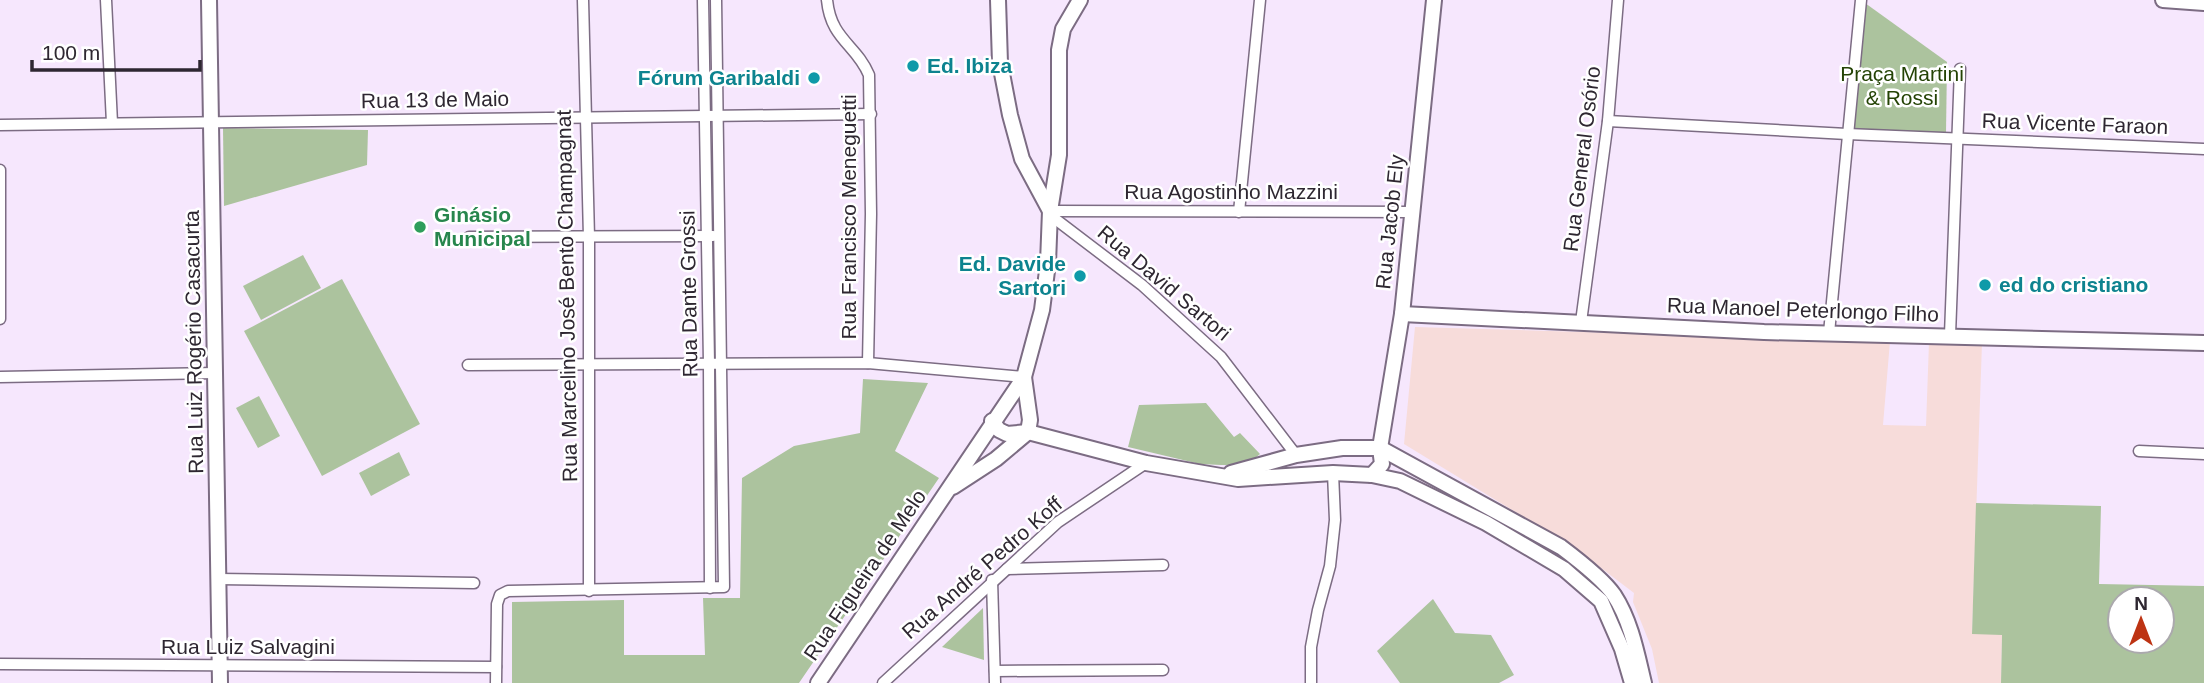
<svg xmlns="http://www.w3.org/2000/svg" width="2204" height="683" viewBox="0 0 2204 683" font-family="Arial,sans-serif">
<rect width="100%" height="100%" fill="#f6e7fd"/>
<polygon fill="#f7dcda" points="1415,327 1890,341 1883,425 1926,426 1929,342 1982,343 1972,633 2002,634 2001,683 1659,683 1652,649 1633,602 1634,593 1576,549 1404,444"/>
<g fill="#acc39e" fill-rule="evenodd">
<polygon points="1865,3 1947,62 1946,133 1853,129"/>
<polygon points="223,128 368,130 367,165 224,206"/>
<polygon points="303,255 321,288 261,320 243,286"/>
<polygon points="342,279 420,424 322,476 244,331"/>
<polygon points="863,379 928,383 895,451 939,478 799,683 512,683 512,602 624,600 624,655 705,655 703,598 740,598 742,478 794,446 860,433"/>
<polygon points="259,396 280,436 258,448 236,408"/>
<polygon points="1206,403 1234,437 1240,433 1260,454 1247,465 1221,465 1200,464 1128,447 1139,405"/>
<polygon points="399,452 410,475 371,496 359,473"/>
<path d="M 1976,503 L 2101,506 L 2099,584 L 2204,586 L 2204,683 L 2001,683 L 2002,635 L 1972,634 ZM 2120,599 L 2162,599 L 2162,641 L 2120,641 Z"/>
<polygon points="1433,599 1455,633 1491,635 1514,675 1499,683 1400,683 1377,651"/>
<polygon points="983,608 984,660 942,647"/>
</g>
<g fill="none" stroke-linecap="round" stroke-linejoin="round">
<defs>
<g id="street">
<polyline points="106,0 112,123"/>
<polyline points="583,0 589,237 589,591"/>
<polyline points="703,0 709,363 710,588"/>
<path d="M 827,0 C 831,40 856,44 869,75 L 871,214 L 868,363"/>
<polyline points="1608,121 1847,134 2204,149"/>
<polyline points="0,125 871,114"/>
<polyline points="0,170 0,319"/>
<polyline points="1050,211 1412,212"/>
<polyline points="1239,212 1260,0"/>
<polyline points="1050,215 1142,285 1221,357 1296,455"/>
<polyline points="469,237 713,236"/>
<polyline points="1581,322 1608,121 1618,0"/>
<polyline points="1829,333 1861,0"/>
<polyline points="1950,335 1960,69"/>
<polyline points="468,365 868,363 1024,377"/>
<polyline points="0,377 215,373"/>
<polyline points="2139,451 2204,454"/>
<polyline points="1007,569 1163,565"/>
<polyline points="218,579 474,583"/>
<polyline points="992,580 995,683"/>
<polyline points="0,664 496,667"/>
<polyline points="995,671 1163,670"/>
<polyline points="496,683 497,604 500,595 508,591 724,587 716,0"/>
<polyline points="883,683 1058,522 1146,463"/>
<polyline points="1311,683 1311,647 1318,610 1330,566 1335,520 1333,473"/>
</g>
<g id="secondary">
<polyline points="209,0 220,683"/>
<polyline points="998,0 1000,63 1010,115 1022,159 1050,211"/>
<polyline points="2163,0 2204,3"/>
<polyline points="1402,314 1764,332 2204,343"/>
<polyline points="1024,377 1030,420 1028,432"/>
<polyline points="992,421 999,430 1007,434 1028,432 1146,463 1238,479 1333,473 1372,475 1400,481 1486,523 1564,569 1601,601 1622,649 1632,683"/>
<path d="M 1231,473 L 1296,455 L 1342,448 L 1380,448 L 1561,547 C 1577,559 1603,579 1614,595 C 1631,621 1637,654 1644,683"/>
<polyline points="1372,475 1382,464 1380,448 1402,314 1434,0"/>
<polyline points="953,487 996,459 1027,433"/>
<polyline points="818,683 1024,377 1042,310 1048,263 1050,211 1059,155 1059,50 1063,29 1080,0"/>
</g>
</defs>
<use href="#street" stroke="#7c6c83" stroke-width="13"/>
<use href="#secondary" stroke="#7c6c83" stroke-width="18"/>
<use href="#street" stroke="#fff" stroke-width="10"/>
<use href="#secondary" stroke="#fff" stroke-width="14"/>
</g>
<g fill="#0f9aa8" stroke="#fff" stroke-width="2.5">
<circle cx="913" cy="66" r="7"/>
<circle cx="814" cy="78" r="7"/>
<circle cx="1080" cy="276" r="7"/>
<circle cx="1985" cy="285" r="7"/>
</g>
<circle fill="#2e9e5b" stroke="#fff" stroke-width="2.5" cx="420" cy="227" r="7"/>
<g text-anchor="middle" stroke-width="5" stroke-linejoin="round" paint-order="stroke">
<g font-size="21" font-weight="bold" fill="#0d838f" stroke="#fff" text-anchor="start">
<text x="927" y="73">Ed. Ibiza</text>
<text x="800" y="85" text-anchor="end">Fórum Garibaldi</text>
<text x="1066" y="271" text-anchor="end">Ed. Davide<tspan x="1066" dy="24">Sartori</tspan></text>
<text x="1999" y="292">ed do cristiano</text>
</g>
<g font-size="21" fill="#244305" stroke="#fff">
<text x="1902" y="81">Praça Martini<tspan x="1902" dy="24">&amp; Rossi</tspan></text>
</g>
<g font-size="21" fill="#2e2731" stroke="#fff">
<text transform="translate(435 100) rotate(-1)" y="7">Rua 13 de Maio</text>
<text transform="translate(2075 124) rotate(2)" y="7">Rua Vicente Faraon</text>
<text transform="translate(1582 159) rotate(-83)" y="7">Rua General Osório</text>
<text x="1231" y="199">Rua Agostinho Mazzini</text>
<text transform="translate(849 217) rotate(-90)" y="7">Rua Francisco Meneguetti</text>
<text transform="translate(1390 222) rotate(-84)" y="7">Rua Jacob Ely</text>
<text transform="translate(1164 283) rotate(40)" y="7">Rua David Sartori</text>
<text transform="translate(689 294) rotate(-91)" y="7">Rua Dante Grossi</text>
<text transform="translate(567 296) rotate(-91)" y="7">Rua Marcelino José Bento Champagnat</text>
<text transform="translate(1803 310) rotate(2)" y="7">Rua Manoel Peterlongo Filho</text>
<text transform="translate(194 342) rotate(-91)" y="7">Rua Luiz Rogério Casacurta</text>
<text transform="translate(982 568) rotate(-41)" y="7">Rua André Pedro Koff</text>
<text transform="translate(865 575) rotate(-56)" y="7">Rua Figueira de Melo</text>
<text x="248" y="654">Rua Luiz Salvagini</text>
</g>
<g font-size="21" font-weight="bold" fill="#27864d" stroke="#fff" text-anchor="start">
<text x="434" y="222">Ginásio<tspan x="434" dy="24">Municipal</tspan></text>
</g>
</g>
<g transform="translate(2141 620)"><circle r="33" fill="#ffffff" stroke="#aba9ad" stroke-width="2"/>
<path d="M0-5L12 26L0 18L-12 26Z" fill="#bd3313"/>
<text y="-10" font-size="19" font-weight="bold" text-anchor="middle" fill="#2e2731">N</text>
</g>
<path d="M32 60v10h168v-10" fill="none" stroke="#2e2731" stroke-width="3.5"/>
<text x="42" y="60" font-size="21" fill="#2e2731" stroke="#ffffff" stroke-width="5" paint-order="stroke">100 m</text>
</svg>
